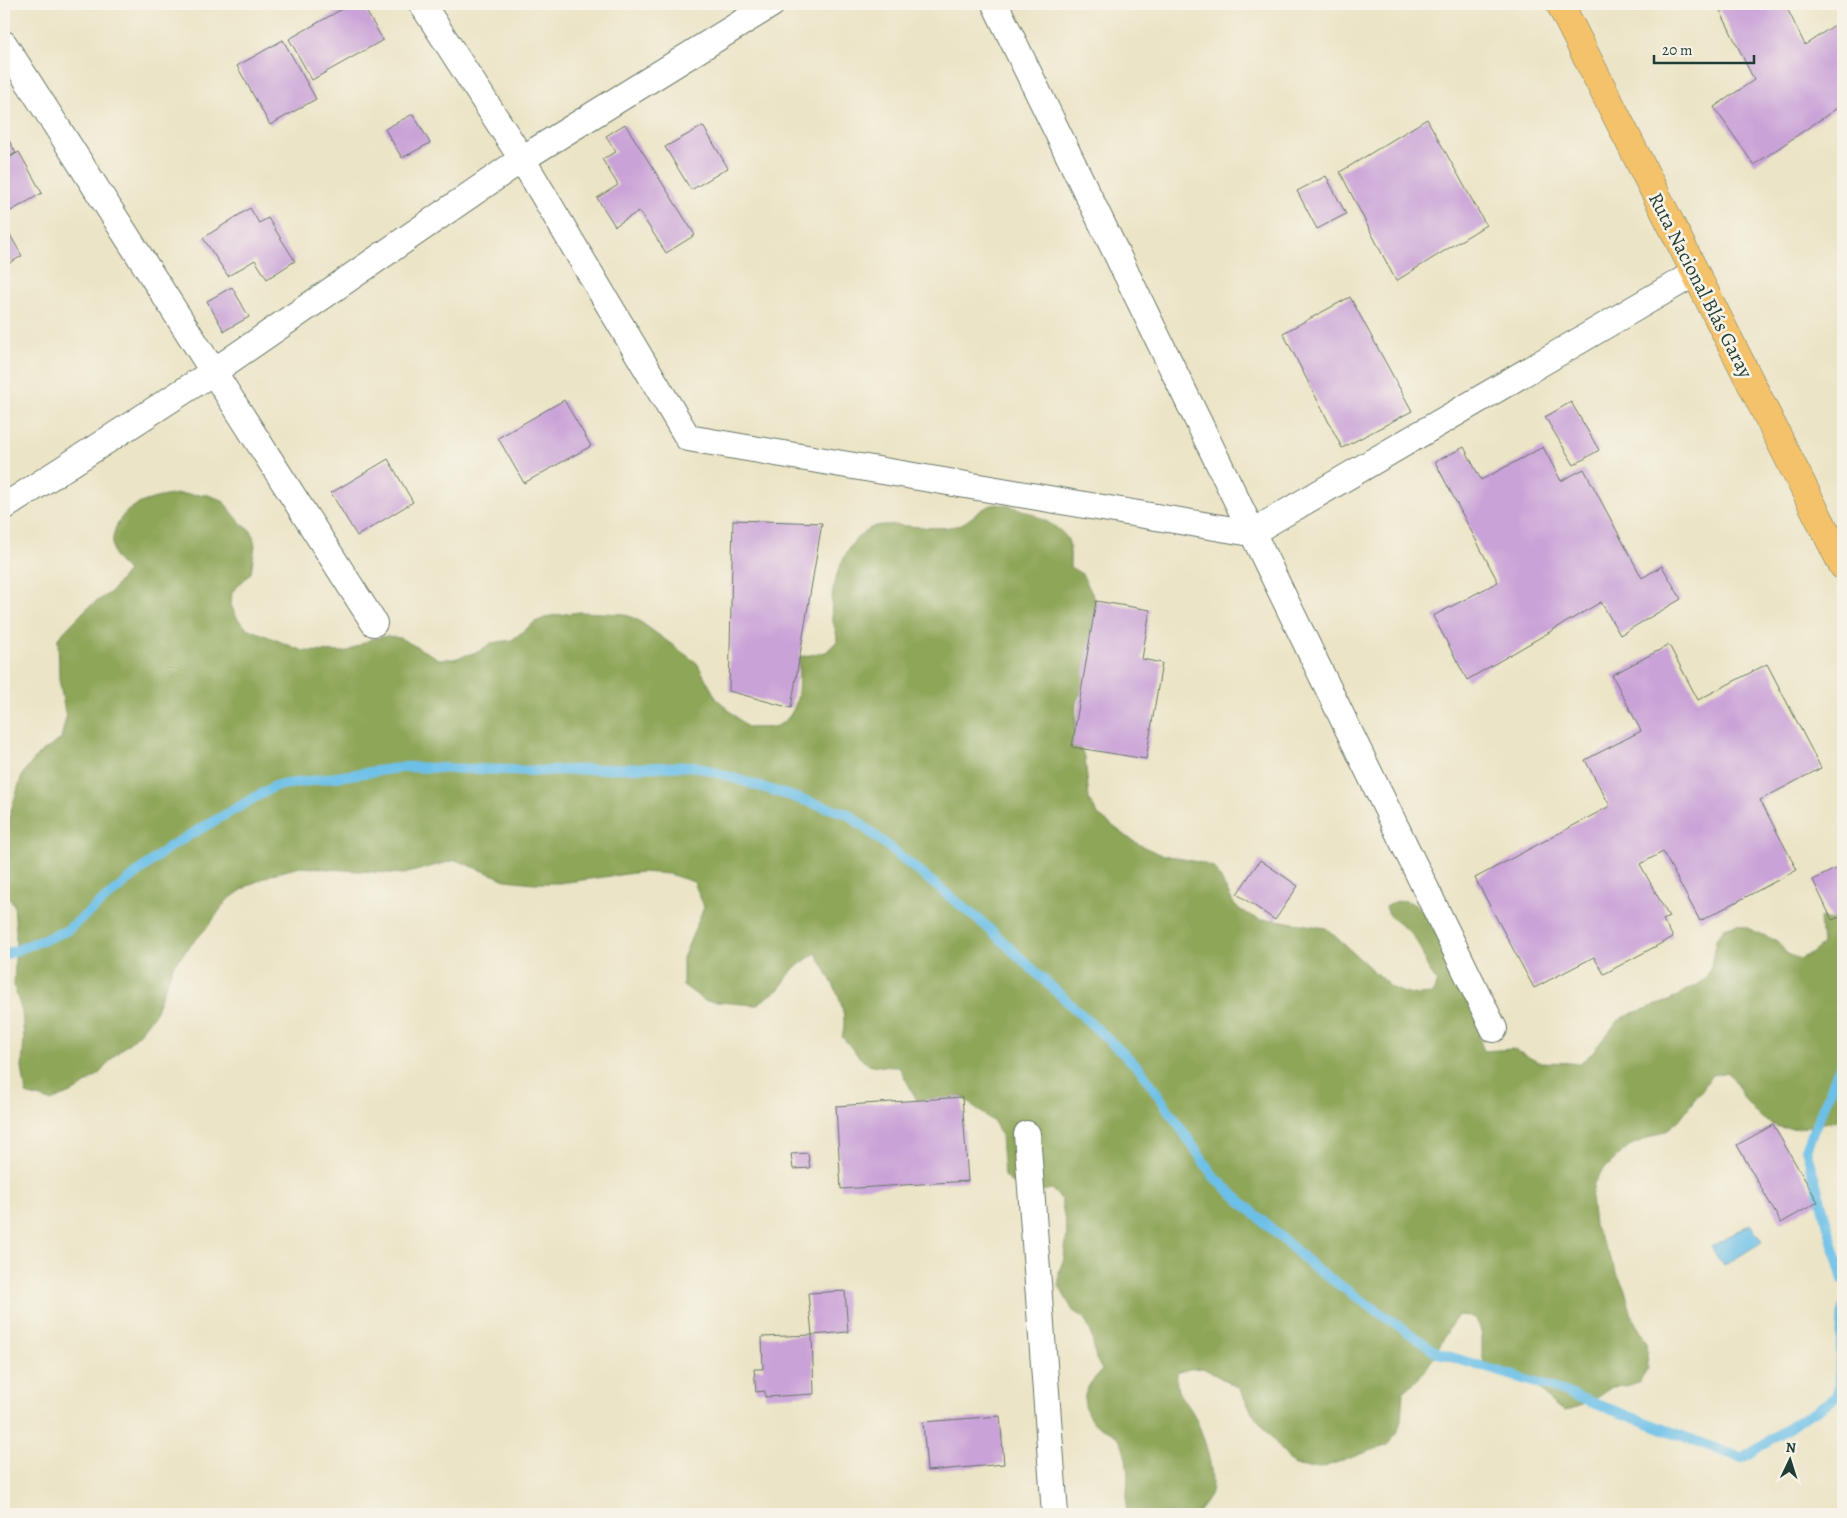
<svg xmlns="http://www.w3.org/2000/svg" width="1847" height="1518" viewBox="0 0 1847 1518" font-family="Alegreya,serif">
<rect width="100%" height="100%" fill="#f7f3e8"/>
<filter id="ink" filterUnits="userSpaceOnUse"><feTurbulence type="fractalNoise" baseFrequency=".02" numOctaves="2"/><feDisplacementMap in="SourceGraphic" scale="10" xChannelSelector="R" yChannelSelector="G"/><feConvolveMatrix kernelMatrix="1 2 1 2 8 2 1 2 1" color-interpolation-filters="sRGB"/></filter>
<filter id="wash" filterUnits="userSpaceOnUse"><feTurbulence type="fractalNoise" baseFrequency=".0096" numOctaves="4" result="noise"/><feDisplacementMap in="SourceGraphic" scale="20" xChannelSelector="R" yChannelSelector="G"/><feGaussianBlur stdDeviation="1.12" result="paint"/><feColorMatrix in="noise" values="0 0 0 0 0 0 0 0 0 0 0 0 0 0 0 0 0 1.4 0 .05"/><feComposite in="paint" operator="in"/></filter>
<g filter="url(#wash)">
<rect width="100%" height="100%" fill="#ebe4c6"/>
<path fill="#8ea658" stroke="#567246" d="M 178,494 L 208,495 L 222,500 L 241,523 L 252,532 L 255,545 L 251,573 L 232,592 L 231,605 L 237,618 L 247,628 L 303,651 L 346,652 L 371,639 L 387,636 L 400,638 L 439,659 L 454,659 L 480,651 L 491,643 L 512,640 L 535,622 L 550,616 L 580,612 L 624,614 L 638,620 L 697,663 L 716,698 L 748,728 C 756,727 771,729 779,725 C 803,712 798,679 799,657 L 826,652 L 837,641 C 837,630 833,625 832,616 C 828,586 848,526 883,525 C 907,524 933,531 956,526 C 969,523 978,509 992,505 C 1008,500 1061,524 1068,540 C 1071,547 1070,560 1070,567 L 1082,574 L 1101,611 L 1088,677 L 1076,702 L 1075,731 L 1078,745 L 1085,757 L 1089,799 L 1098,815 L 1133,841 L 1146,848 L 1160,854 L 1202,863 L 1215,868 L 1235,906 L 1247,914 L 1261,920 L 1275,920 L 1326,928 L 1391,987 L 1404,993 L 1418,995 L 1433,994 L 1437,981 C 1424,968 1424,949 1412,935 C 1402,923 1394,925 1385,907 C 1402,897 1408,899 1423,911 L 1480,1011 L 1479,1038 L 1484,1051 L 1513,1049 L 1538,1062 L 1580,1063 L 1590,1055 L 1618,1021 L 1630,1014 L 1669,1001 L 1706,979 L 1711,966 L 1716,939 L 1724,928 L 1738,924 L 1777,941 L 1786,953 L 1799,959 L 1811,954 L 1822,945 L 1820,918 L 1832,920 L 1843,912 L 1843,1119 C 1806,1125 1780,1142 1751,1107 C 1741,1096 1738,1083 1727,1072 L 1713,1075 L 1679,1120 L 1668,1129 L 1629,1146 L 1601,1172 L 1594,1183 L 1591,1198 L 1594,1225 L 1625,1290 L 1632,1316 L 1646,1341 L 1648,1369 L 1640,1381 L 1626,1386 L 1612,1387 L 1590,1402 L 1565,1411 C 1546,1403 1544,1388 1527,1379 C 1515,1372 1497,1377 1487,1366 C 1478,1356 1485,1340 1480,1328 C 1478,1323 1474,1319 1470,1316 L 1457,1315 C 1439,1343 1431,1372 1403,1392 L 1401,1420 L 1397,1434 L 1387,1445 L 1321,1468 L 1294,1466 L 1252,1412 L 1239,1388 L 1203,1368 L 1189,1369 L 1177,1373 C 1175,1398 1183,1395 1193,1413 C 1203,1431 1217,1476 1210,1495 C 1207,1502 1201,1508 1197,1514 L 1128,1514 L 1126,1511 C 1127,1487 1131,1464 1121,1443 C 1116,1432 1109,1432 1101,1428 C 1089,1422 1081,1404 1086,1392 C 1089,1383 1096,1377 1102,1370 L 1096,1359 L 1091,1332 L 1084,1318 L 1073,1311 L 1059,1286 L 1059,1271 L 1064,1259 L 1067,1232 L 1061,1199 L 1051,1189 C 1031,1194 1019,1190 1004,1176 L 1001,1136 L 995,1123 L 962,1097 L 932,1103 L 918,1102 L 899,1067 C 859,1066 867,1064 842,1037 C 851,1008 829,978 816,953 L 794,968 L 779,989 L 756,1005 L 705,1001 L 683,985 L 683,958 L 704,907 L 694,882 L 669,874 L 641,872 L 560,883 L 534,883 L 506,880 L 456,860 L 404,874 L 300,867 L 273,874 L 249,885 L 226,901 L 210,924 L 174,964 L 154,1015 L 135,1038 L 115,1055 L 98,1075 L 75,1091 L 51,1101 L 26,1094 L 22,1067 L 24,1039 L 22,1012 L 14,987 L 16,932 L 14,905 L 4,888 L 4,833 L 22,775 L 38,755 L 61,739 L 63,730 L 66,718 L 59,679 L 58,638 L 87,608 L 111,592 L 128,571 C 116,560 111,555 113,538 C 118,505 149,498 178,494 Z"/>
<polygon fill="#6cc0e8" stroke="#467e8e" points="1750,1224 1762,1242 1723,1266 1711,1247"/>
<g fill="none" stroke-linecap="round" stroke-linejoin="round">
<g stroke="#6cc0e8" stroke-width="10">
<polyline points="4,955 66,931 169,847 275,786 405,767 539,771 695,766 848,814 985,925 1141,1070 1214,1177 1315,1268 1438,1353 1553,1388 1742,1458 1838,1396 1843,1308"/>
<polyline points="1843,1059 1806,1149 1843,1280"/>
</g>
</g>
<g id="blocks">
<g fill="#c9a2d7">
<polygon points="351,4 362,4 383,40 312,80 289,39"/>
<polygon points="1717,4 1785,4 1805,45 1839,22 1843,29 1843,104 1754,165 1714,107 1754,80"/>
<polygon points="283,40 316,99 270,125 237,66"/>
<polygon points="413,114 430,143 402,158 385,129"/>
<polygon points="1427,119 1486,225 1396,281 1340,172"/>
<polygon points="625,124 695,235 666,253 639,211 615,226 597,198 618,185 602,159 616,152 606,136"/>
<polygon points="703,126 728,168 691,190 665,147"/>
<polygon points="4,132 16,153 4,159"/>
<polygon points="19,152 42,193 4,215 4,161"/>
<polygon points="1326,176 1346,214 1317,229 1297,191"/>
<polygon points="250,208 259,223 268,218 295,261 267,279 255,260 228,276 203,238"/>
<polygon points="4,224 22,256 4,266"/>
<polygon points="232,287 249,317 224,331 207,301"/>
<polygon points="1350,297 1412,411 1342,448 1283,333"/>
<polygon points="564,400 591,446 524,483 498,438"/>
<polygon points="1571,402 1599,450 1574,465 1545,417"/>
<polygon points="1464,447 1481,480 1543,447 1561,481 1584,469 1642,578 1662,566 1681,599 1620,635 1601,602 1467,680 1433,616 1498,582 1435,462"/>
<polygon points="388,459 413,502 357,536 331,493"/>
<polygon points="733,520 822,523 791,708 729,691"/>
<polygon points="1096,601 1150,610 1142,659 1162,663 1146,759 1072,747"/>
<polygon points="1669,645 1698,700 1767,664 1821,768 1760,800 1797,870 1700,921 1663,852 1640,864 1669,917 1663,920 1673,937 1604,974 1594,957 1534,988 1475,878 1610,806 1585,760 1641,731 1612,675"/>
<polygon points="1260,860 1298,886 1275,920 1237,894"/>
<polygon points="1843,865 1843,916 1832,920 1813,880"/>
<polygon points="962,1097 968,1181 841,1189 836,1106"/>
<polygon points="1773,1125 1818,1202 1781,1223 1737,1145"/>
<polygon points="808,1153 810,1168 793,1169 791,1154"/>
<polygon points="845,1291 848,1332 812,1335 808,1293"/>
<polygon points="812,1335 814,1394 765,1397 765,1391 756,1392 754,1369 763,1369 762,1337"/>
<polygon points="1000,1416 1004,1464 927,1471 923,1422"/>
</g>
</g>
</g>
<g filter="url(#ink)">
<use href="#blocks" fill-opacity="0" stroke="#667767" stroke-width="1"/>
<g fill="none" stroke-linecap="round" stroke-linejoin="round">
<defs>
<g id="minor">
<polyline points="422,4 522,159 688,438 1251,533 1695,273"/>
<polyline points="995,4 1494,1029"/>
<polyline points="4,44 374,623"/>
<polyline points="4,507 213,372 522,159 772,4"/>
<polyline points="1027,1134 1055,1514"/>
</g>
<polyline id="trunk" points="1560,4 1843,566"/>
</defs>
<use href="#minor" stroke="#667767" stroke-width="28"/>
<use href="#trunk" stroke="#667767" stroke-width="29"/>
<use href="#minor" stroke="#fff" stroke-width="26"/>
<use href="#trunk" stroke="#f4c26a" stroke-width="28"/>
</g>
</g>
<g text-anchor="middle" stroke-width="5" stroke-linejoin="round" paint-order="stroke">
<g font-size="20" fill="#1f3d34" stroke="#f7f3e8">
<text transform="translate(1701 285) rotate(63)" y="7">Ruta Nacional Blás Garay</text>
</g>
</g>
<rect width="1847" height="1518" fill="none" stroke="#f7f3e8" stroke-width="20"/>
<g transform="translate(1790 1460) rotate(4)" stroke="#f7f3e8" stroke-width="4" paint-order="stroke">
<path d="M0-4L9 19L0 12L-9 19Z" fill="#1f3d34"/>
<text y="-8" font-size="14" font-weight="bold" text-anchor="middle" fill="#1f3d34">N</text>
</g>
<path d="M1654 55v8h100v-8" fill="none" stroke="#1f3d34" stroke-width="2.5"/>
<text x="1662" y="55" font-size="15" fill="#1f3d34" stroke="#f7f3e8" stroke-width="4" paint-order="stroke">20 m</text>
</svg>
